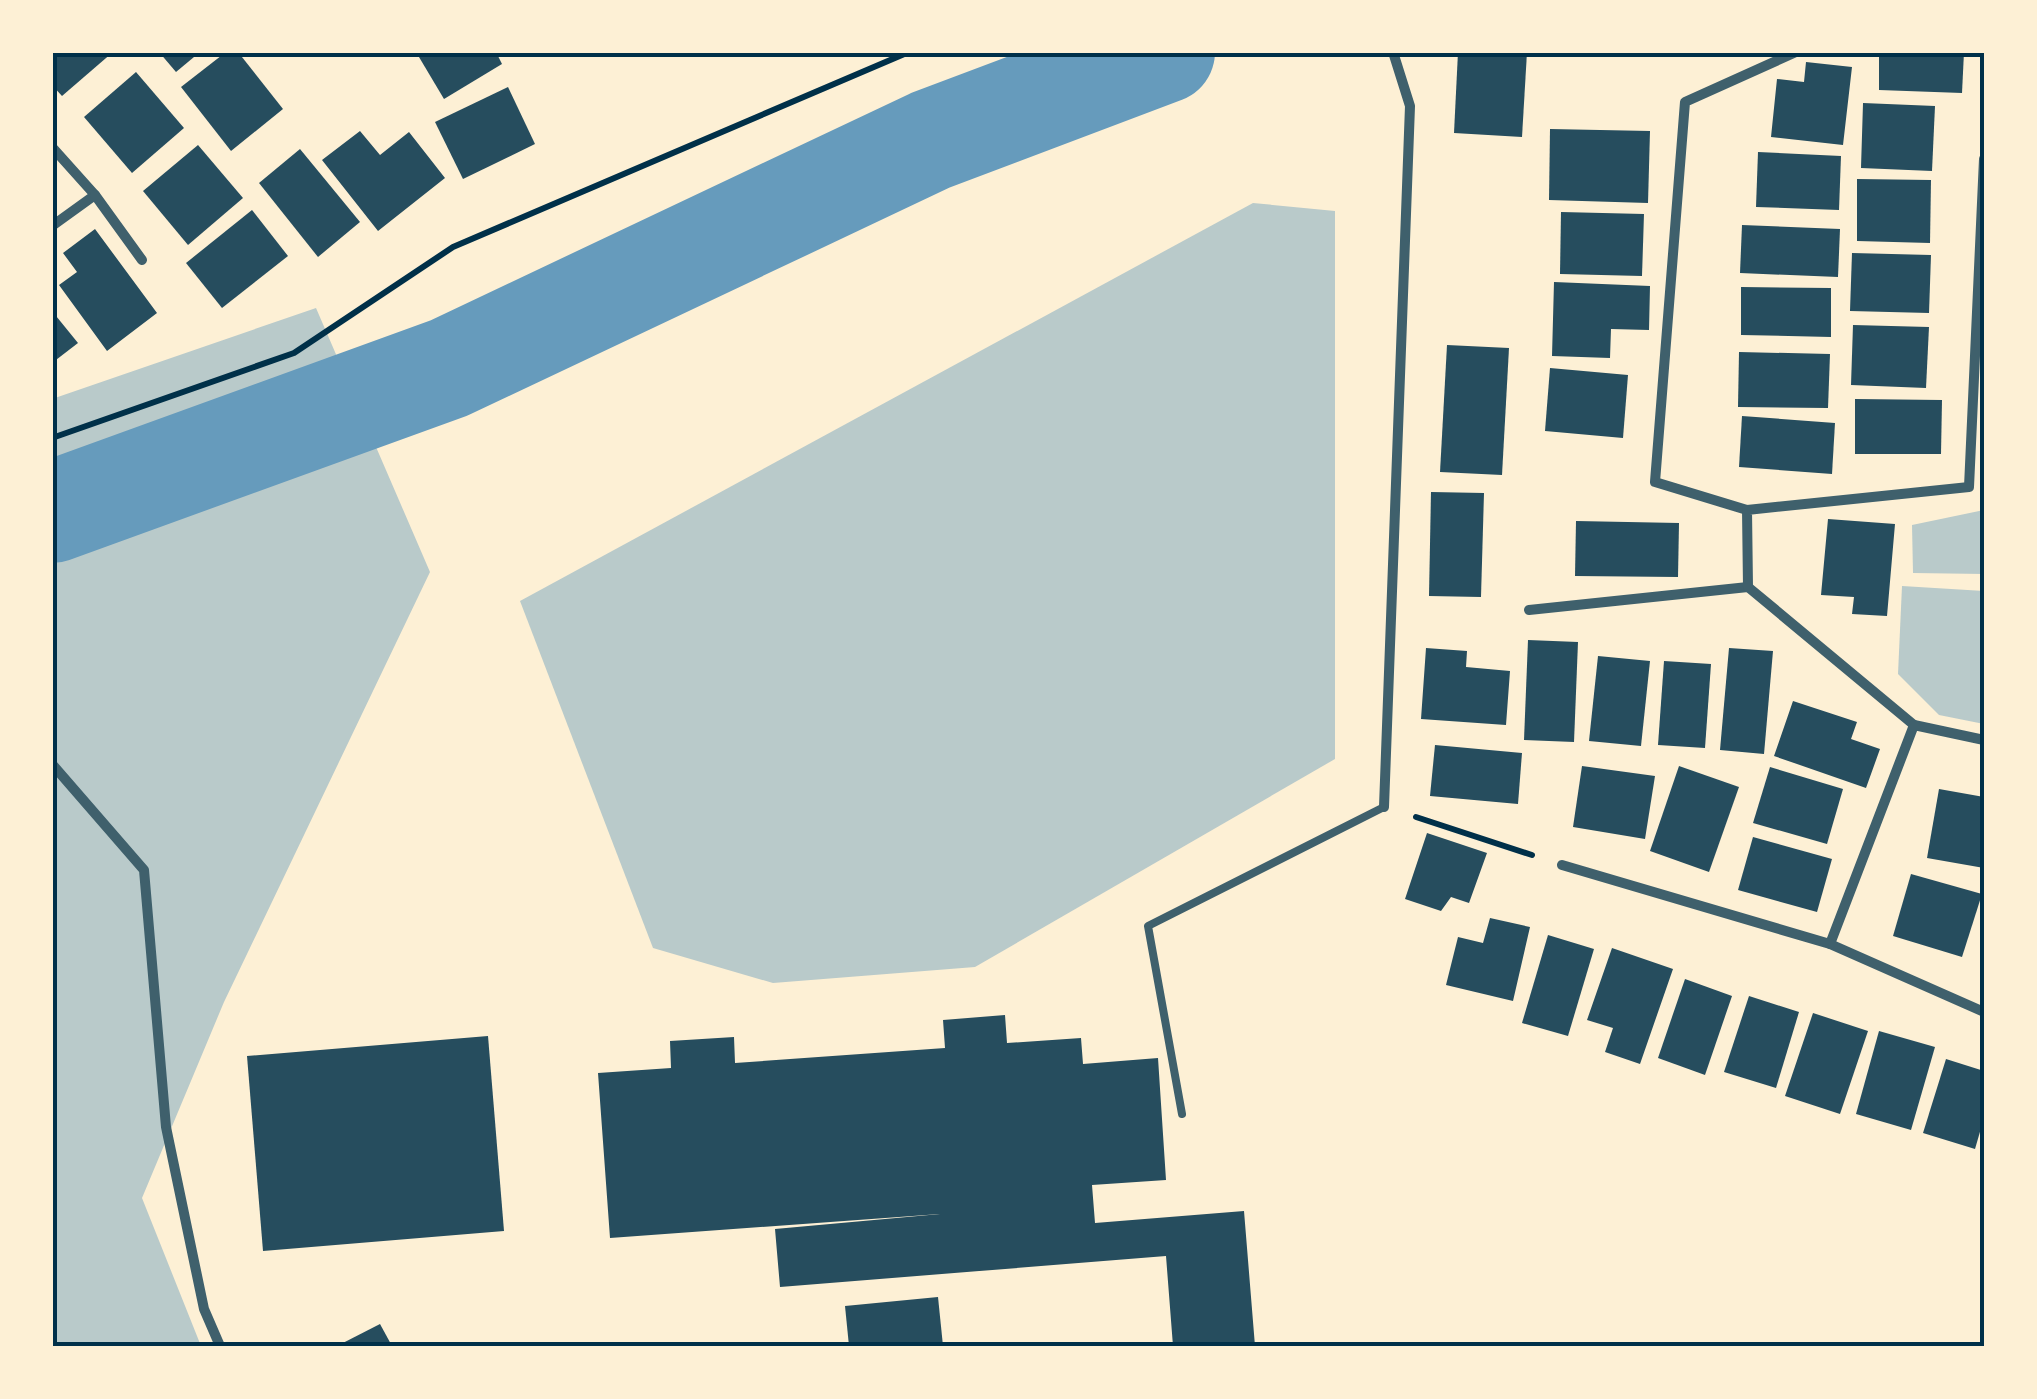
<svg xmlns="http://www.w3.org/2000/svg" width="2037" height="1399" viewBox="0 0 2037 1399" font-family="Mulish,sans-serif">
<rect width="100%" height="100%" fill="#fdf0d5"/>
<g fill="#b9caca">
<polygon points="1253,203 1335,211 1335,759 975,967 773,983 653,948 520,601"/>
<polygon points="316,308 430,572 224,1002 142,1198 201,1346 53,1346 52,399"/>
<polygon points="1984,510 1984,574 1913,573 1912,525"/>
<polygon points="1902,586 1984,591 1984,724 1939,715 1898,674"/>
</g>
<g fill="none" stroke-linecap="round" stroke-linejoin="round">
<polyline stroke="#669bbc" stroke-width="102" points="52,512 449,368 931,140 1164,52"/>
</g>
<g fill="#264d5e">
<polygon points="52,52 113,52 62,96 52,85"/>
<polygon points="159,52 200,52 176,72"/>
<polygon points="226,52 238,52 283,109 231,151 181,87"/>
<polygon points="416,52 496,52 502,64 444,99"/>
<polygon points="1458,52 1527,52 1522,137 1454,133"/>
<polygon points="1879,52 1964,52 1962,93 1879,90"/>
<polygon points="1806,62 1852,67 1843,145 1771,137 1777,79 1804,82"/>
<polygon points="136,72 184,128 132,173 84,117"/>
<polygon points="508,87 535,144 463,179 435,122"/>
<polygon points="1863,103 1935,106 1932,171 1861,168"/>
<polygon points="1550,129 1650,131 1648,203 1549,200"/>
<polygon points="360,131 380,155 409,132 445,178 378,231 322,160"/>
<polygon points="198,145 243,198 188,245 143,191"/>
<polygon points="300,149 360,222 318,257 259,183"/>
<polygon points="1758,152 1841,156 1839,210 1756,207"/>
<polygon points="1857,179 1931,180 1930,243 1857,241"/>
<polygon points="252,210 288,256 222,308 186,263"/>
<polygon points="1561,212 1644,214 1642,276 1560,274"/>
<polygon points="1742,225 1840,229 1838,277 1740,273"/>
<polygon points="95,229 157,313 107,351 59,285 77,272 63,253"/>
<polygon points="1852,253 1931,255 1929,313 1850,311"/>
<polygon points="1554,282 1650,286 1649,330 1611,329 1610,358 1552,356"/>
<polygon points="1741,287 1831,288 1831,337 1741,335"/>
<polygon points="52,311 78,343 52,363"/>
<polygon points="1853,325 1929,327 1926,388 1851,385"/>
<polygon points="1447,345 1509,348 1502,475 1440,472"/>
<polygon points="1739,352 1830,354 1828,408 1738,407"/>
<polygon points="1550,368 1628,375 1623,438 1545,431"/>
<polygon points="1855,399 1942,400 1941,454 1855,454"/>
<polygon points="1742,416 1835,423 1832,474 1739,467"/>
<polygon points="1431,492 1484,493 1481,597 1429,596"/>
<polygon points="1828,519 1895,524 1887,616 1852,614 1854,597 1821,595"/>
<polygon points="1576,521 1679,523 1678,577 1575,576"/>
<polygon points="1528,640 1578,642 1574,742 1524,740"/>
<polygon points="1426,648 1467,651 1466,667 1510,671 1506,725 1421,719"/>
<polygon points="1729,648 1773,651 1764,754 1720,750"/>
<polygon points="1598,656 1650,661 1641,746 1589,741"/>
<polygon points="1664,661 1711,664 1705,748 1658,745"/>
<polygon points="1793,701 1857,722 1851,739 1880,749 1866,788 1774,756"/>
<polygon points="1435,745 1522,753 1518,804 1430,796"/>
<polygon points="1582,766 1655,776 1645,839 1573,827"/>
<polygon points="1679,766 1739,787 1709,872 1650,851"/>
<polygon points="1770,767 1843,789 1827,844 1753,823"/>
<polygon points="1939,789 1984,797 1984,868 1927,858"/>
<polygon points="1427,833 1487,853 1469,903 1451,897 1441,911 1405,899"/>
<polygon points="1753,837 1832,859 1817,912 1738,890"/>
<polygon points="1911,874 1982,894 1962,957 1893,936"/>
<polygon points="1490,918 1530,927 1513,1001 1446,985 1458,937 1483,943"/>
<polygon points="1548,935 1594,949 1568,1036 1522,1023"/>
<polygon points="1612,948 1673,969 1640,1064 1605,1052 1613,1028 1587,1020"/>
<polygon points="1685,979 1732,996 1705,1075 1658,1058"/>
<polygon points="1749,996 1799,1012 1776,1088 1724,1072"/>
<polygon points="1813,1013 1868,1031 1840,1114 1785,1096"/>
<polygon points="1005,1015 1007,1043 1081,1038 1083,1064 1158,1058 1166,1180 1092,1185 1095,1223 1244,1211 1255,1346 1173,1346 1166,1256 780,1287 775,1229 940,1214 610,1238 598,1073 671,1068 670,1041 734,1037 735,1063 945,1048 943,1020"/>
<polygon points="1879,1031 1935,1047 1911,1130 1856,1114"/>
<polygon points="488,1036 504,1231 263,1251 247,1056"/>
<polygon points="1946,1059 1984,1071 1984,1118 1975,1149 1923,1133"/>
<polygon points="938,1297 943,1346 849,1346 845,1306"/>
<polygon points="380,1324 392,1346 337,1346"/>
</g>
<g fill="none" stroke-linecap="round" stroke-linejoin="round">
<g stroke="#003049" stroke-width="6">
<polyline points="52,438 294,353 453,247 909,52"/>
<polyline points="1416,817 1532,855"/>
</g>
<polyline stroke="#3f606c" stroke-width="8" points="1182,1114 1148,926 1384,807"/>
<g stroke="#3f606c" stroke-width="10">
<polyline points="52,147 95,195 52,226"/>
<polyline points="95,195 142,260"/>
<polyline points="1747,510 1655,482 1685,102 1796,52"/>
<polyline points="1529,610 1748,587"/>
<polyline points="1914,725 1748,587 1747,510 1969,487 1984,159"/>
<polyline points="1984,740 1914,725 1830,944 1984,1012"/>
<polyline points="52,764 144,870 166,1127 204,1309 220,1346"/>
<polyline points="1384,807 1410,106 1393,52"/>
<polyline points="1562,865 1830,944"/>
</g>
</g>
<rect width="2037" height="1399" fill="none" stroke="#fdf0d5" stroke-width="110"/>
<rect x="55" y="55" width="1927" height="1289" fill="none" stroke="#003049" stroke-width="4"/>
</svg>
